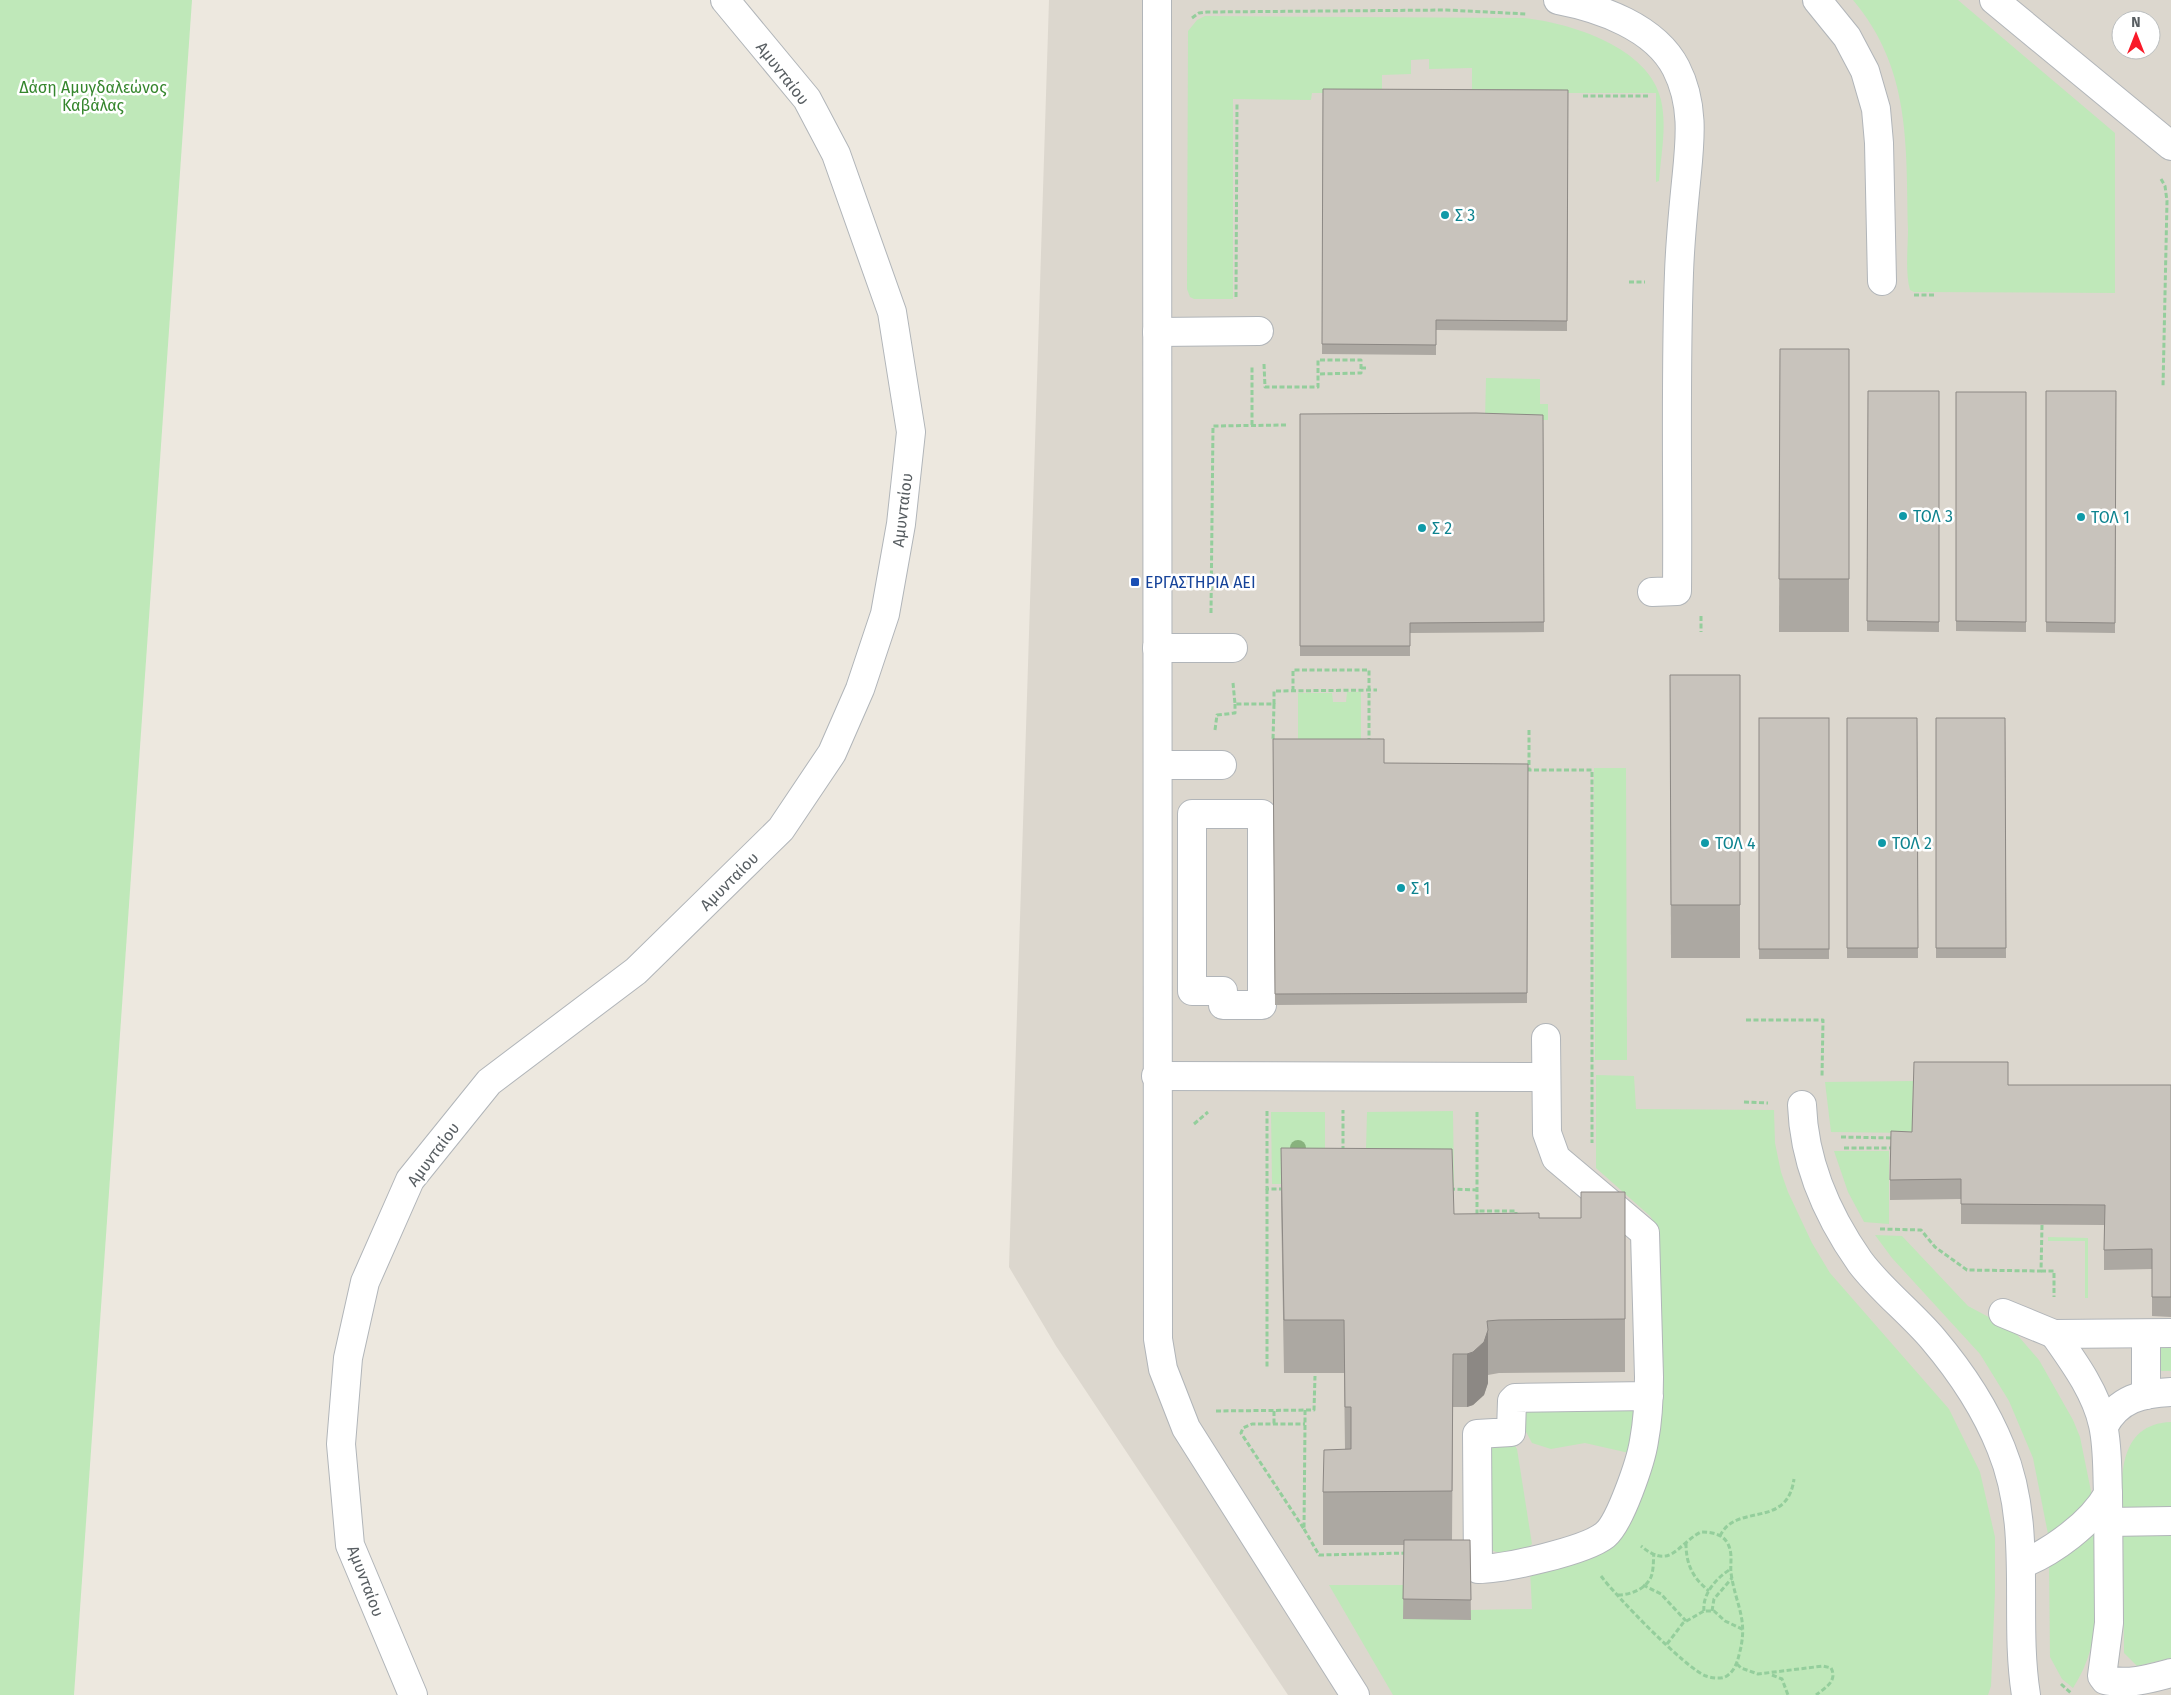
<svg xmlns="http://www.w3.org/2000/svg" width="2171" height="1695" viewBox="0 0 2171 1695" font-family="'Fira Sans',sans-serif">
<rect width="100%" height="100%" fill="#ede8df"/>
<path fill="#dcd7ce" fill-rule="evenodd" d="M 1049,0 L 2171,0 L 2171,1695 L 1288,1695 L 1056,1346 L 1009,1267 ZM 2121,20 L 2151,20 L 2151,50 L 2121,50 Z"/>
<g fill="#bfe8b9">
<polygon points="0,0 192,0 74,1695 0,1695"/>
<path d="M 1853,0 L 1958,0 L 2115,133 L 2115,293 L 1914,292 L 1910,290 C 1905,272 1908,247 1908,229 C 1906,144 1911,69 1853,0 Z"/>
<path d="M 1205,16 L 1523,18 C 1570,23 1649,47 1661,100 C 1667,126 1661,155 1659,181 L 1656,182 L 1656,93 L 1472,93 L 1472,68 L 1429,69 L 1429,59 L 1411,60 L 1411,74 L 1382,75 L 1382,93 L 1312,93 L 1311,100 L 1233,99 L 1233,299 L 1194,299 L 1190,297 L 1187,289 L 1188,31 L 1197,20 Z"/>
<polygon points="1486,378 1540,379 1540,404 1548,404 1548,420 1485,420"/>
<polygon points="1347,692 1361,692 1361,745 1298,745 1298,693 1332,693 1333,702 1346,702"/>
<polygon points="1594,768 1626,768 1627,1060 1595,1060"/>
<polygon points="1596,1075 1634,1076 1636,1109 1774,1110 1775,1143 1781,1172 1788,1192 1812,1243 1830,1273 1949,1409 1980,1472 1995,1537 1995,1592 1991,1686 1988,1695 1393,1695 1329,1585 1404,1585 1471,1610 1532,1609 1530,1570 1581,1557 1658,1419 1658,1228 1650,1216 1596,1168"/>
<polygon points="1913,1081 1912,1133 1831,1132 1825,1082"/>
<polygon points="1453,1111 1454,1186 1365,1186 1367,1112"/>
<polygon points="1271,1112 1325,1112 1325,1184 1272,1184"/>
<polygon points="1834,1151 1889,1151 1889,1224 1864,1222 1863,1220 1848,1192"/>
<polygon points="1875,1235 1902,1236 1968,1306 2013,1330 2039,1360 2073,1420 2080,1437 2092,1496 2049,1539 2033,1458 2009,1401 1980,1354 1892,1258"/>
<polygon points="2048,1237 2088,1238 2088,1298 2085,1298 2085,1241 2048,1241"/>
<rect x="2152" y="1342" width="19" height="29"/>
<polygon points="1521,1405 1629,1405 1639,1415 1629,1453 1585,1443 1551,1449 1532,1443 1523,1426"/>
<path d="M 2171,1422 L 2171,1516 L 2122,1515 C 2121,1477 2118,1424 2171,1422 Z"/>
<path d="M 1485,1439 L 1510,1439 L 1517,1449 L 1532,1544 C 1524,1552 1498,1558 1490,1548 Z"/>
<path d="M 2095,1525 C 2098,1579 2105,1640 2073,1688 L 2062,1679 L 2050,1657 L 2049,1562 Z"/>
<polygon points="2123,1525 2171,1526 2171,1658 2137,1666 2124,1653"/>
</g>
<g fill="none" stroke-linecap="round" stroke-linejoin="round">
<defs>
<g id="minor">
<polyline points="1157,0 1158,1339 1163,1369 1186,1428 1355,1695"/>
<path d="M 1558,0 C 1600,8 1655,27 1676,68 C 1695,105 1690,142 1686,182 C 1683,212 1680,243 1679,273 C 1675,379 1678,485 1677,591 L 1652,592"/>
<polyline points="1817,0 1847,37 1865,71 1876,109 1879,143 1882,281"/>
<polyline points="1994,0 2171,146"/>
<polyline points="1157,332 1259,331"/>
<polyline points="1157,648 1233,648"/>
<polyline points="1158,765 1222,765"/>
<polygon points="1192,814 1262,814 1262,1005 1223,1005 1223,991 1192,991"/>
<path d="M 1546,1038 L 1547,1133 L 1556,1158 L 1645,1233 L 1649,1377 C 1649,1398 1648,1420 1644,1441 C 1641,1461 1620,1523 1605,1535 C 1585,1551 1504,1569 1478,1569 L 1477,1434 L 1511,1432 L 1512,1401 L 1515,1398 L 1649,1396"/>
<polyline points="1156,1076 1546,1077"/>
<path d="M 1802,1105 C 1804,1162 1827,1215 1860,1262 C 1881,1290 1910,1312 1933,1339 C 1961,1372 1985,1408 2001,1448 C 2034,1528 2013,1613 2026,1695"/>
<polyline points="2003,1313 2054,1334 2171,1333"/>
<polyline points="2146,1334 2146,1395"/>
<path d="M 2104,1426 C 2118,1399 2142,1393 2171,1392"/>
<path d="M 2108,1494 L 2109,1623 L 2102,1676 L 2105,1680 C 2128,1685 2149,1679 2171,1673"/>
<polyline points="2108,1522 2171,1521"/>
<path d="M 2022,1564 C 2052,1552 2092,1523 2108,1494 C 2107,1472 2108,1447 2103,1425 C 2096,1392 2073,1361 2054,1334"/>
<polyline points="413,1695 350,1545 341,1444 348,1358 365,1282 410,1180 489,1082 636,971 781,829 832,753 860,689 885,614 901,524 911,432 892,312 836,154 807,99 725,0"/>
</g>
</defs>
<use href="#minor" stroke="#b1b5b9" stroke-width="30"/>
<g stroke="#94ce9c" stroke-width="3" stroke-dasharray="5 2.5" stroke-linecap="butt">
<polyline points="1192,18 1199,13 1207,12 1446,10 1526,14"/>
<polyline points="1583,96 1650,96"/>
<polyline points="2161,179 2165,186 2167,201 2163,387"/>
<polyline points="1629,282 1645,282"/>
<polyline points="1914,295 1936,295"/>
<polyline points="1236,297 1237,103"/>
<polyline points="1264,364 1265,387 1318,387 1318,360 1361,360 1361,373 1318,374"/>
<polyline points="1361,368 1367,368"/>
<polyline points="1252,425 1252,366"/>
<polyline points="1211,613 1213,426 1286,425"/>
<polyline points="1701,616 1701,632"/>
<polyline points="1233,683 1235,704 1274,704 1273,740"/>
<polyline points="1293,691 1293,670 1369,670 1369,740"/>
<polyline points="1274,704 1274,691 1377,690"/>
<polyline points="1215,730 1217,715 1235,713 1235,704"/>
<polyline points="1529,730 1529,770 1592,770 1592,1143"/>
<polyline points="1746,1020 1823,1020 1822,1077"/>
<polyline points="1744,1102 1768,1103"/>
<polyline points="1267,1111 1267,1189 1284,1189"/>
<polyline points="1477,1112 1477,1211"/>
<polyline points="1194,1124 1208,1112"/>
<polyline points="1841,1137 1895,1138"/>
<polyline points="1844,1148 1895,1148"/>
<polyline points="1343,1151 1343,1110"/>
<polyline points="1267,1189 1267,1369"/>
<polyline points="1450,1189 1477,1190"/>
<polyline points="1477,1216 1477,1211 1516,1211 1516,1216"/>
<polyline points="1880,1229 1921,1230 1935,1247 1967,1270 2041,1271 2042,1225"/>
<polyline points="2041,1271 2054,1271 2054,1297"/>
<polyline points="1305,1410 1305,1424 1304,1529 1241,1433 1243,1428 1252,1424 1305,1424"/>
<polyline points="1216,1411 1314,1410 1315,1376"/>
<polyline points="1274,1411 1274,1424"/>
<polyline points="1304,1529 1319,1555 1408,1553"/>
<path d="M 1720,1536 C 1736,1502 1787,1530 1794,1479"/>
<path d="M 1686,1543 C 1686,1565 1693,1578 1709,1591"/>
<path d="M 1601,1576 C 1615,1595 1686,1669 1706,1676 C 1711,1678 1720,1679 1725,1677 C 1733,1673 1737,1664 1739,1655 C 1749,1619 1736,1607 1731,1573 C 1730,1563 1733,1554 1728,1544 C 1723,1534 1712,1532 1701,1532 C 1677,1544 1671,1571 1641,1546"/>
<polyline points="1643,1585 1661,1594 1686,1621"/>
<path d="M 1618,1595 C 1630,1595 1646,1589 1651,1577 C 1654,1569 1653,1561 1654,1553"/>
<path d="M 1704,1611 C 1702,1594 1717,1577 1731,1569"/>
<polyline points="1712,1611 1714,1599 1732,1578"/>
<polyline points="1667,1644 1683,1623 1704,1611 1714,1611 1725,1621 1744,1630"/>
<path d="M 1737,1664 L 1741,1668 L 1758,1674 L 1823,1666 L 1831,1668 C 1838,1681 1825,1688 1816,1695"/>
<polyline points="1772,1675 1782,1679 1788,1695"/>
<polyline points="2061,1684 2071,1693"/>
</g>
<use href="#minor" stroke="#fff" stroke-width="28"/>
</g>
<circle fill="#88b27d" cx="1298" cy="1148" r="8"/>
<g fill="#aca8a2">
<polygon points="1323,89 1568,90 1567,331 1436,330 1436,355 1322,354"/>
<polygon points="1780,349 1849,349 1849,632 1779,632"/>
<polygon points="1868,391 1939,391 1939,632 1867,631"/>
<polygon points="2046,391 2116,391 2115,633 2046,632"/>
<polygon points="1956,392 2026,392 2026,632 1956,631"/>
<polygon points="1300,414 1543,415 1544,632 1410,633 1410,656 1300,656"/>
<polygon points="1670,675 1740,675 1740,958 1671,958"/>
<rect x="1759" y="718" width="70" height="241"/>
<polygon points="1847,718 1917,718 1918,958 1847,958"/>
<polygon points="1936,718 2005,718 2006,958 1936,958"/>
<polygon points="1273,739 1384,763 1528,764 1527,1003 1275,1005"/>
<polygon points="2008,1085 2171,1085 2171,1317 2152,1316 2152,1269 2104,1270 2104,1225 1961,1224 1961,1199 1890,1200 1890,1180 1912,1132"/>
<polygon points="1281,1148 1454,1214 1539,1218 1581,1218 1625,1192 1625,1372 1499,1373 1488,1375 1488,1383 1484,1395 1473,1405 1467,1407 1453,1407 1452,1540 1470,1540 1471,1620 1403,1619 1404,1545 1323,1545 1323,1492 1345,1449 1344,1373 1284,1373 1281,1201"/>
</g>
<polygon fill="#8c8884" points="1488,1330 1488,1383 1484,1395 1473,1405 1467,1407 1467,1354"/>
<g fill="#c8c3bc" stroke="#8c8884">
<polygon points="1323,89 1568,90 1567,321 1436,320 1436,345 1322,344"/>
<polygon points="1780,349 1849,349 1849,579 1779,579"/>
<polygon points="1868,391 1939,391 1939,622 1867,621"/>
<polygon points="2046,391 2116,391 2115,623 2046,622"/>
<polygon points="1956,392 2026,392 2026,622 1956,621"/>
<polygon points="1476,413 1543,415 1544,622 1410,623 1410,646 1300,646 1300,414"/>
<polygon points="1670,675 1740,675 1740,905 1671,905"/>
<rect x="1759" y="718" width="70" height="231"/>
<polygon points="1847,718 1917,718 1918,948 1847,948"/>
<polygon points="1936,718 2005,718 2006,948 1936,948"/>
<polygon points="1273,739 1384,739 1384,763 1528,764 1527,993 1275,994"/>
<polygon points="1914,1062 2008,1062 2008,1085 2171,1085 2171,1297 2152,1297 2152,1249 2104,1250 2105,1205 1961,1204 1961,1179 1890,1180 1891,1131 1912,1132"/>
<polygon points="1281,1148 1452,1149 1454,1214 1539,1213 1539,1218 1581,1218 1581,1192 1625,1192 1625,1319 1499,1320 1487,1321 1488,1330 1484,1342 1473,1352 1467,1354 1453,1354 1452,1491 1323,1492 1324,1450 1351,1449 1351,1407 1345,1407 1344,1320 1284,1320"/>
<polygon points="1404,1540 1470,1540 1471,1600 1403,1599"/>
</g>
<g fill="#0f9aa8" stroke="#fff" stroke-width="2">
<circle cx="1445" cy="215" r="5"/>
<circle cx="1903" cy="516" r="5"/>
<circle cx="2081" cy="517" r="5"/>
<circle cx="1422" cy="528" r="5"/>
<circle cx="1705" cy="843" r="5"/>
<circle cx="1882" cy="843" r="5"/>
<circle cx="1401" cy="888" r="5"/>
</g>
<rect fill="#1a4fb4" stroke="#fff" stroke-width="2" x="1130" y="577" width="10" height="10" rx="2.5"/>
<g text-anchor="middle" stroke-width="5" stroke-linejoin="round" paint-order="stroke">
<g font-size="16" fill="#585e62" stroke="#fff">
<text transform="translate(783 73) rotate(52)" y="6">Αμυνταίου</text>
<text transform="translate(902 510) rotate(-83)" y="6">Αμυνταίου</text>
<text transform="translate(729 881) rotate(-45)" y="6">Αμυνταίου</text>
<text transform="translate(433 1154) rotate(-53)" y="6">Αμυνταίου</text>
<text transform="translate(366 1581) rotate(69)" y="6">Αμυνταίου</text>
</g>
<g font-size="16" fill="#35862d" stroke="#fff">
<text x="93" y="93">Δάση Αμυγδαλεώνος<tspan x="93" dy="18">Καβάλας</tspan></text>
</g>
<g font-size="16" fill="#0d838f" stroke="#fff" text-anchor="start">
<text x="1455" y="221">Σ 3</text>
<text x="1913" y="522">ΤΟΛ 3</text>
<text x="2091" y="523">ΤΟΛ 1</text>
<text x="1432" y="534">Σ 2</text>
<text x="1715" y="849">ΤΟΛ 4</text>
<text x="1892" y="849">ΤΟΛ 2</text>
<text x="1411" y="894">Σ 1</text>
</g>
<g font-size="16" fill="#164399" stroke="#fff" text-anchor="start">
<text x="1145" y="588">ΕΡΓΑΣΤΗΡΙΑ ΑΕΙ</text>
</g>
</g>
<g transform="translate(2136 35)"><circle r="24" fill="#ffffff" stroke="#bcbfc0"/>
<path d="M0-4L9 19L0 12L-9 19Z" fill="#f91a29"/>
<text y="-8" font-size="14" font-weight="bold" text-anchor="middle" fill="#585e62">N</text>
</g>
</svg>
